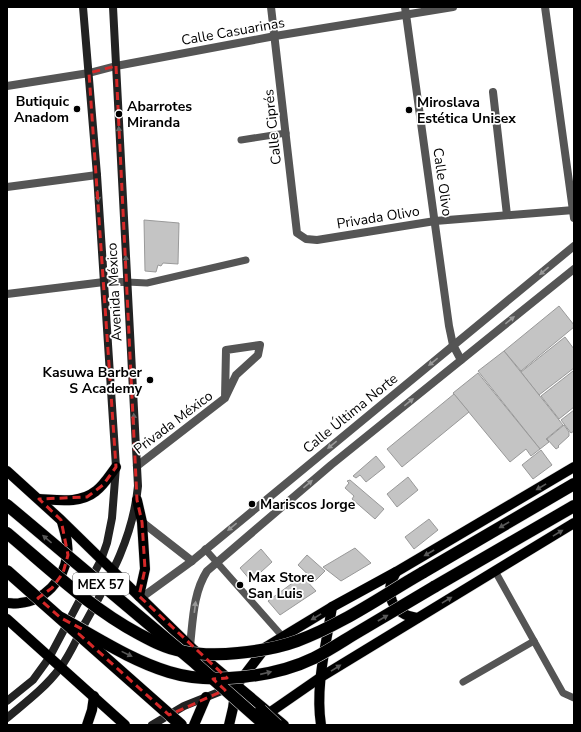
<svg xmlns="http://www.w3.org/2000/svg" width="581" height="732" viewBox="0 0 581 732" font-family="'Nunito Sans',sans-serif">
<rect width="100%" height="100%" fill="#fff"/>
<g fill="#c4c4c4" stroke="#999">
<polygon points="144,220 179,223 178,264 163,263 161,266 158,265 156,272 145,271"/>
<polygon points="559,306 574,325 574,327 521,371 504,351"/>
<polygon points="565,337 574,349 574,368 539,395 521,372"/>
<polygon points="504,351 563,425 546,439 549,442 540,449 478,371"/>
<polygon points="573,371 574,373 574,407 559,419 541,396"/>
<polygon points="478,373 540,449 531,456 526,449 510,462 453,393"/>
<polygon points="454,394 469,412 402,467 387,449"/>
<polygon points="574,410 574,431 571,433 561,420"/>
<polygon points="564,425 569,432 569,436 558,446 559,447 556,449 547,439"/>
<polygon points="541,450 552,465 533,479 522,465"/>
<polygon points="376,456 385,467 366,482 360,475 356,478 353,476"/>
<polygon points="408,477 418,490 397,507 387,494"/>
<polygon points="350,480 384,509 375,519 352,499 354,496 345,488 349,483 347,481"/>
<polygon points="429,519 438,530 414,549 405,537"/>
<polygon points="355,548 371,563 341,581 323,567"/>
<polygon points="261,549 272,562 251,581 240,568"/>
<polygon points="307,555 325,571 315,581 298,565"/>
<polygon points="302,576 316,591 280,615 268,601"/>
</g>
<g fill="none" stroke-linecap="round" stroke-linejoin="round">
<defs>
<g id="primary">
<polyline points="7,471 61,520 193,649 284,725"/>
<path d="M 39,499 C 58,500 80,504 96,491 C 104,485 110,475 116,467"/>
<polyline points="137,500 142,522 145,569 139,596"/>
<path d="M 396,572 C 383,594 392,614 417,618"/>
<path d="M 7,603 C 11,603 16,604 20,603 C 44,601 64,580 67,556 C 69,544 65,533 62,522"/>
<polyline points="7,619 125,725"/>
<polyline points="269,713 321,677 574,523"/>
<polyline points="87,725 92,710 94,696"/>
<polyline points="194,725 206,697"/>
<polyline points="229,725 233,708 236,686 266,647 332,607 396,572 574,467"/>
<path d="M 321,725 C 315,686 326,646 332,607"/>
</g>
<g id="highway">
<polyline points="422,573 574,484"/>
<polyline points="434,587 574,506"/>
</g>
</defs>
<use href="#primary" stroke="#dbdbdb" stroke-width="11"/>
<use href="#highway" stroke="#dbdbdb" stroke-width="13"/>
<g stroke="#555" stroke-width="7">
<polyline points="241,140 286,133"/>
<polyline points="127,282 147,283 246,260"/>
<polyline points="205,549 283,637"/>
<polyline points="495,571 563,693 574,698"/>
<polyline points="463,682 534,641"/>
</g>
<g stroke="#555" stroke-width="8">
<polyline points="271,7 297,233 306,239 317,240 435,221 574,210"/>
<polyline points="405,7 449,326 453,345 461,360"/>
<polyline points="545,7 574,218"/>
<polyline points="7,86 89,73 116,66 275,36 453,7"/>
<polyline points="493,92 507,215"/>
<polyline points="7,187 97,175"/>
<polyline points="7,294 104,282 127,282"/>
<polyline points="137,466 225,398 236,375 258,355 260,345 226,350 225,398"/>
<polyline points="142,522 192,561"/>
<polyline points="141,598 192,561 574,246"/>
<path d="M 190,646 C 193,620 193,593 207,571 L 331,465 L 574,269"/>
</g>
<g stroke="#222" stroke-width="8">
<polyline points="7,701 33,680 49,658 101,560 107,543 112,518 116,467 97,175 83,7"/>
<path d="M 7,718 C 26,702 45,688 60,668 C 70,655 77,638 85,623 C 110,578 133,538 138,486 L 113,7"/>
<polyline points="152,725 184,706 229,688"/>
</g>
<use href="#primary" stroke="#000" stroke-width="10"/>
<use href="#highway" stroke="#000" stroke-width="12"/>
<defs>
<g id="highway-bridge">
<polyline points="7,505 195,663 265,725"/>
<path d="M 7,533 C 50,569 89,607 139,634 C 152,641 167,649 181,651 C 200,655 219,655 238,653 C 259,651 278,648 297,641 C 341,625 382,596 422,573"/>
<polyline points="7,571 181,725"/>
<path d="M 61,618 C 96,637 130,660 169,672 C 211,685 275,677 314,658 C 328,651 340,643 353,635 C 380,619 407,603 434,587"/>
<polyline points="261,710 277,725"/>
</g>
</defs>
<use href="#highway-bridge" stroke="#dbdbdb" stroke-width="13" stroke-linecap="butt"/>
<use href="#highway-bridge" stroke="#000" stroke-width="12"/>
</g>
<defs><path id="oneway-solid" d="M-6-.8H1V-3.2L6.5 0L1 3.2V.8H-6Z"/></defs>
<g fill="#646464">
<use href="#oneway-solid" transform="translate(119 132) rotate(-93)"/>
<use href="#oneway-solid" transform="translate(98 196) rotate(86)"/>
<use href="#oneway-solid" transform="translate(126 261) rotate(-93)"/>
<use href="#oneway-solid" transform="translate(134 419) rotate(-93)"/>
</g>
<g fill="#999">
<use href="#oneway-solid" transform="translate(544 271) rotate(140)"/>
<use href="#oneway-solid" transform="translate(510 320) rotate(-39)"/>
<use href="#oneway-solid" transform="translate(433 362) rotate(141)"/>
<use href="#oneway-solid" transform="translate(409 402) rotate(-39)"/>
<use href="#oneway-solid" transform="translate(332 445) rotate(141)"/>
<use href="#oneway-solid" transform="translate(308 484) rotate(-40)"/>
<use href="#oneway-solid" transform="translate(232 527) rotate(141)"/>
<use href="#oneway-solid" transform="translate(195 607) rotate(-83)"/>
</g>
<g fill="#595959">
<use href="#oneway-solid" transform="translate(541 487) rotate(149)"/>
<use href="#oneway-solid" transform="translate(504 525) rotate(150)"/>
<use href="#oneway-solid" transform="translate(558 533) rotate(-31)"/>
<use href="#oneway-solid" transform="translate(47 539) rotate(-140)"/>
<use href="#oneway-solid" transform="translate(429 553) rotate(150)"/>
<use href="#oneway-solid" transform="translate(447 600) rotate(-31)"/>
<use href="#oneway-solid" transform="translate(316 617) rotate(149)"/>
<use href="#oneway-solid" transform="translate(383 618) rotate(-30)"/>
<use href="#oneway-solid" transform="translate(127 654) rotate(26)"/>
<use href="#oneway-solid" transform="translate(336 668) rotate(-32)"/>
<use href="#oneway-solid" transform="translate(266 673) rotate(-13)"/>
</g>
<path fill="none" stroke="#d62828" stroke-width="3" stroke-dasharray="8 5" stroke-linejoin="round" d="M 116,66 L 137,500 L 142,522 L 145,569 L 139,596 L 227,678 L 213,679 L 225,690 L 169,715 L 79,634 L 82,629 L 61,618 L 38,598 L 52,588 L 63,573 L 68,555 L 61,520 L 39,499 L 87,497 L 103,485 L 116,467 L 89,73 Z"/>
<g fill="#000" stroke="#fff" stroke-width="1.5">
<circle cx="77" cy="109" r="4"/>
<circle cx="409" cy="110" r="4"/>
<circle cx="119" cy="114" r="4"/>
<circle cx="150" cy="380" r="4"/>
<circle cx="252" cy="504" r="4"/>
<circle cx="240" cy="585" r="4"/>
</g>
<g text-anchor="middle" stroke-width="3.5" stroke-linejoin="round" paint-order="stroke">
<rect fill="#fff" stroke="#4c4c4c" stroke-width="1" x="73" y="573" width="56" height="22" rx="3"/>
<g font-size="13" font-weight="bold" fill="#000">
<text x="101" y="589">MEX 57</text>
</g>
<g font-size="14" fill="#000" stroke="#fff">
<text transform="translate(233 31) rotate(-10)" y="5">Calle Casuarinas</text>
<text transform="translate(272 127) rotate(-96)" y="5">Calle Ciprés</text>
<text transform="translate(443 182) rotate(82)" y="5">Calle Olivo</text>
<text transform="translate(378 217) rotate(-9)" y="5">Privada Olivo</text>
<text transform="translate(114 292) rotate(-93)" y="5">Avenida México</text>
<text transform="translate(350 413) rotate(-39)" y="5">Calle Última Norte</text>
<text transform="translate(173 422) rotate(-37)" y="5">Privada México</text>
</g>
<g font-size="14" font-weight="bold" fill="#000" stroke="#fff" text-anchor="start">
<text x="69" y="106" text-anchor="end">Butiquic<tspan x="69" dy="16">Anadom</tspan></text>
<text x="417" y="107">Miroslava<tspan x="417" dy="16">Estética Unisex</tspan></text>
<text x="127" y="111">Abarrotes<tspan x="127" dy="16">Miranda</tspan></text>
<text x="142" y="377" text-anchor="end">Kasuwa Barber<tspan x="142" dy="16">S Academy</tspan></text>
<text x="260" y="509">Mariscos Jorge</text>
<text x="248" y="582">Max Store<tspan x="248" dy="16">San Luis</tspan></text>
</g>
</g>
<rect width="581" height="732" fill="none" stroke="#000000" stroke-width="16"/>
</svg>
